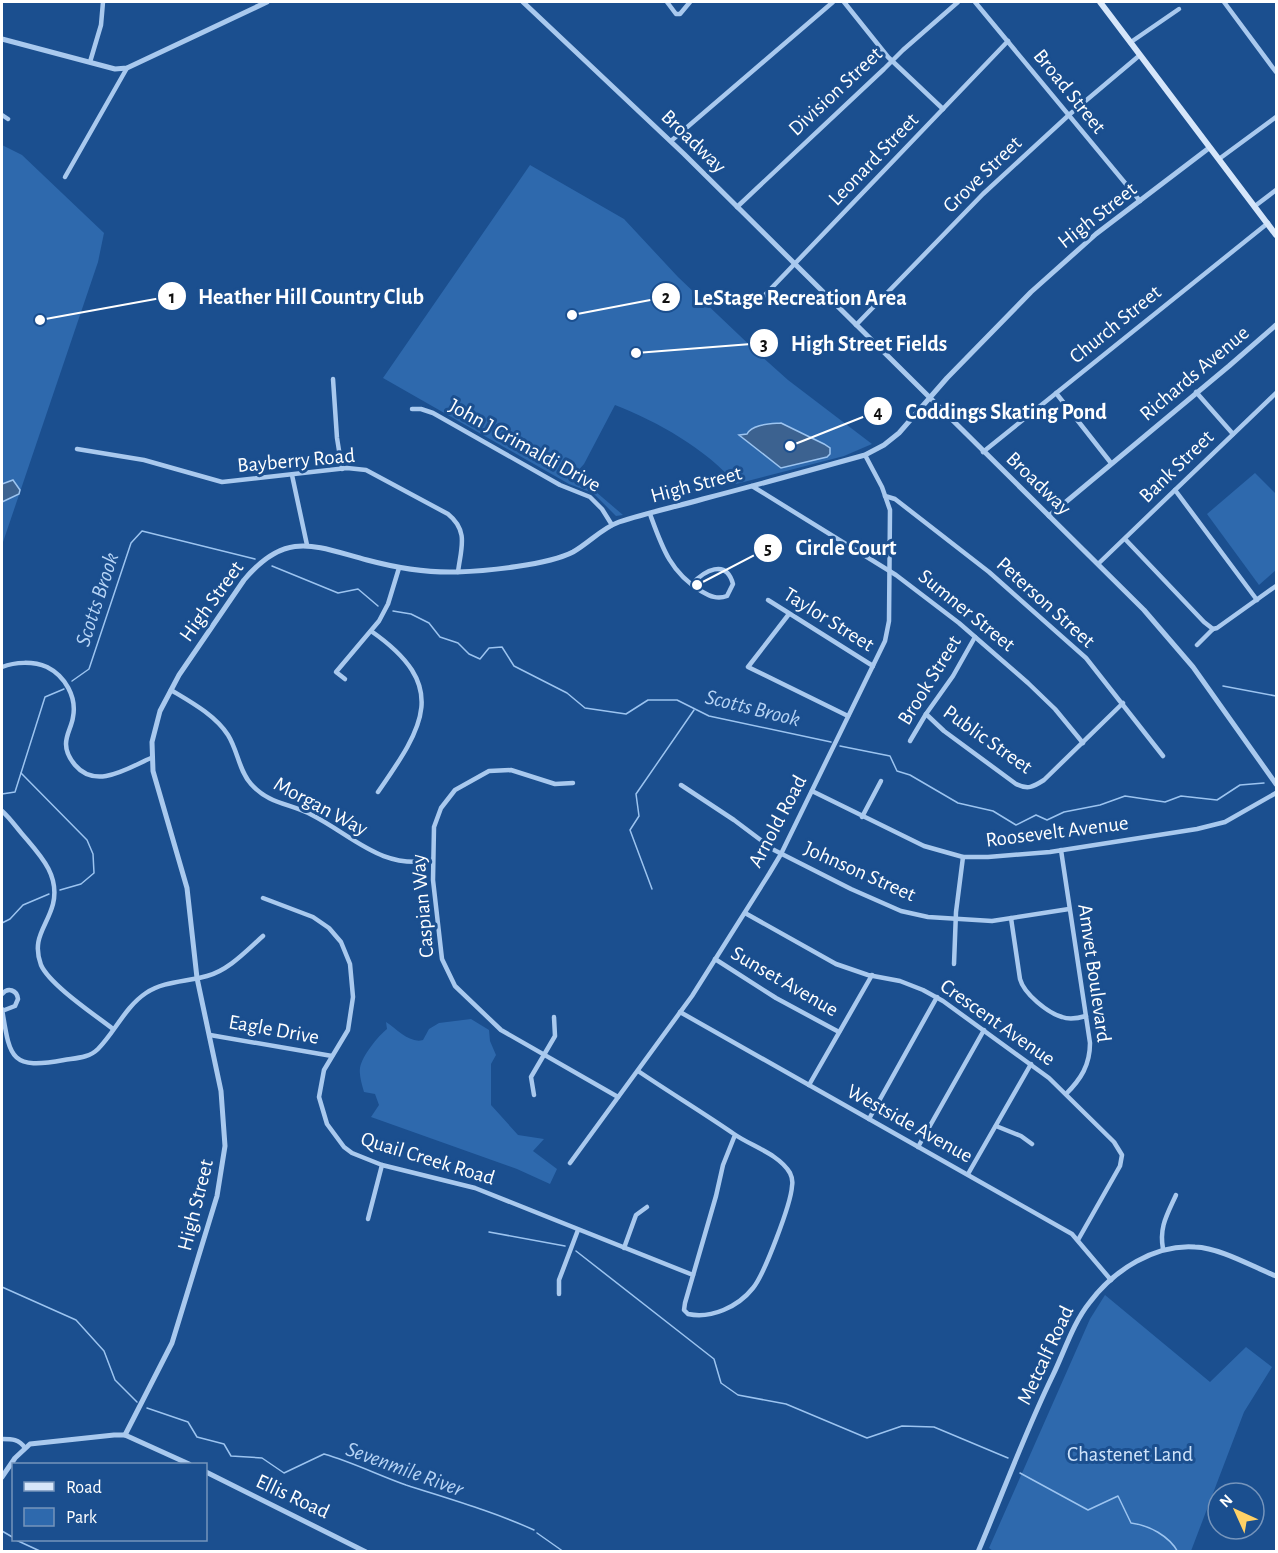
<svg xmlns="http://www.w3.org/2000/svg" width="1278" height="1553" viewBox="0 0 1278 1553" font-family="'Alegreya Sans',sans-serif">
<rect width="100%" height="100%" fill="#1b4f8f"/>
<g fill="#2e69ad">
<polygon points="2,145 22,155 104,233 98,262 2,545"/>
<path d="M 530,165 L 624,219 L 678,277 L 759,354 L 788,380 L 872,444 L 844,456 L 736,484 C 705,448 658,422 615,405 L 584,464 L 575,474 L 623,515 L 616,516 L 593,493 L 569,484 L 383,378 Z"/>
<polygon points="1255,473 1276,494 1276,570 1259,585 1207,514"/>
<path d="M 471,1019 L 489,1030 L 490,1041 L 496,1055 L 491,1064 L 491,1105 L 518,1135 L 544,1139 L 533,1151 L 557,1169 L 550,1184 L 517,1169 L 371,1117 L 379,1105 L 375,1094 L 364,1092 C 362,1085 359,1075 360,1068 C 362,1056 378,1036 387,1029 L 386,1022 C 397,1029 410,1044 423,1040 L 429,1029 L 439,1023 Z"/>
<polygon points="1105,1295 1210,1382 1246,1347 1272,1367 1244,1412 1191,1551 993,1551 989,1548 1090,1319"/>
</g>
<g fill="#3c6290" stroke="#9cc4f0" stroke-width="1.5">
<path d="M 781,423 L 824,444 L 830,448 L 830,454 L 827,457 L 781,468 L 739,435 L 747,434 C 752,424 770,424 781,423 Z"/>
<polygon points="13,480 20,490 19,494 2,502 2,484"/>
</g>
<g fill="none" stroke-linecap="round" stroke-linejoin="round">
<g stroke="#9cc4f0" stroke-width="1.5">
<polyline points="272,566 338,593 358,589 378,606"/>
<polyline points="393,611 411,614 429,623 440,637 458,643 469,654 480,659 489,648 502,647 514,666 567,693 585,708 626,714 648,700 677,700 709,716 831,742"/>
<polyline points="72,681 89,669 131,543 142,531 255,559"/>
<polyline points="1223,686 1276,696"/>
<polyline points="840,746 890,756 897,771 910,775 958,803 993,811 1016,825 1036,815 1047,820 1064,812 1100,805 1125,796 1165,802 1181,796 1217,800 1240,785 1264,783"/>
<polyline points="21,773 87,840 93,854 94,873 81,884 60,890"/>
<polyline points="2,794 15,792 45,697 64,689"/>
<polyline points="652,889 630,830 639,816 636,794 694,710"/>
<polyline points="2,923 10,919 23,905 49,894"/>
<polyline points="489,1232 565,1246"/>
<polyline points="576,1251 714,1359 721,1383 738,1395 786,1404 867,1438 902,1426 934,1427 1008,1458"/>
<polyline points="2,1287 76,1320 104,1351 115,1380 137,1402"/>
<path d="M 147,1408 L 188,1422 L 197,1437 L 224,1444 L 231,1456 L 262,1458 L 284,1473 L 324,1454 C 352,1462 378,1475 406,1485 C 449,1499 492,1511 534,1530"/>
<path d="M 1020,1473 L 1088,1510 L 1118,1496 L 1131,1523 C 1149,1525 1169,1536 1178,1552"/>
<polyline points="2,1531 14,1538"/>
<polyline points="537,1533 564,1552"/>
<polyline points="16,1540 42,1552"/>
</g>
<g stroke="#a9c9ee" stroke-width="4.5">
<polyline points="667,2 676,14 680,14 690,2"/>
<polyline points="844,2 888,57 943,109"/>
<polyline points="975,2 1140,201"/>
<polyline points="1224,2 1276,72"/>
<polyline points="1131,42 1179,9"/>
<polyline points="90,62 101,25 103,2"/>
<polyline points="2,115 8,119"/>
<polyline points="671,141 833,2"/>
<polyline points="1219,159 1276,117"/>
<polyline points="65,177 127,68"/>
<polyline points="1255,206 1276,190"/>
<polyline points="737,207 884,69 903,50 958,2"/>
<polyline points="761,299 1008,41"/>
<polyline points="856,325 983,194 1070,114 1140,55"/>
<polyline points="333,379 337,438 342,469"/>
<polyline points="1196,392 1233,434"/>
<polyline points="1056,393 1111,463"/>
<polyline points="412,409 421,409 433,413 560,485 590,497 602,509 612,525"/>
<path d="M 77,449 L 144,460 L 222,482 L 347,468 L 366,470 L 448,514 C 469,531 461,548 458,572"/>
<polyline points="983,452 1268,223"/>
<polyline points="292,475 307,545"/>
<polyline points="752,486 896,575 959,623 1028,683 1055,709 1083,743"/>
<polyline points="1175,490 1257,600"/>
<polyline points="885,496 895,499 989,572 1086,658 1163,756"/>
<path d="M 650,514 C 662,547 670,572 701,591 C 710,596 717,600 727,596 L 733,584 C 726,558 704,571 692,584"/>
<polyline points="1125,539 1204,622 1213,629"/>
<polyline points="1098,564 1276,393"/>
<polyline points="768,600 873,666"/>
<polyline points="789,614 748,667 848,716"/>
<path d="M 371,631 C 450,686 424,726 378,792"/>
<polyline points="1197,645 1213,629 1217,628 1276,586"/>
<path d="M 2,667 C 15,662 33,661 47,667 C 65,676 77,697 73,717 C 72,726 66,734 66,744 C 66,751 70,759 75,765 C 96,790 128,768 151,758"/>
<polyline points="345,679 336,672 379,621 388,604 399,568"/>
<path d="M 171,690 C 191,702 215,715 228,735 C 238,751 239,771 251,784 C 270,805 290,803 312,815 C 353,836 382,870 432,860"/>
<path d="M 926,714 L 944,731 L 1016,784 C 1028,790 1033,787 1044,780 L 1123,703"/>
<polyline points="910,741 926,714 953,676 975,637"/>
<polyline points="573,783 555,784 511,770 489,771 455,790 441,808 434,827 433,880 442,959 455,986 501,1030 618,1097"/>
<polyline points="681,785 734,820 774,850 851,889 901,911 928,917 992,921 1069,909"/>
<polyline points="812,791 924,846 963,857 988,857 1050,852 1197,829 1225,822 1276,793"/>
<path d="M 2,811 C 10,818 16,827 23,835 C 40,855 60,875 53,904 C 47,927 31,938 41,965 C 50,985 95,1015 113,1029"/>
<polyline points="862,817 881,781"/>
<path d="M 1061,850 L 1090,1043 C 1090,1065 1081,1079 1066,1094"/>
<polyline points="263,898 313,917 329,928 341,942 350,964 353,997 348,1030 324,1070 319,1097 327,1124 344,1147 352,1153 382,1165 475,1188 693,1275"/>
<polyline points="745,913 836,964 868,975 900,981 923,990 943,1001 1049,1078 1114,1142 1122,1155 1120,1166 1078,1240"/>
<path d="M 1011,918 L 1020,979 C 1024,994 1048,1013 1062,1017 C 1070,1020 1079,1018 1086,1016"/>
<polyline points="715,959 776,998 839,1032"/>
<polyline points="954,964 956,912 963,857"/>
<path d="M 2,994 C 8,987 17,990 18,999 L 15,1006 L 2,1011"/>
<path d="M 2,1009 C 10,1058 10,1070 64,1060 C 76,1058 89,1058 98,1049 C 115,1032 125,1007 146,993 C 164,981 186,982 207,976 C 229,970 246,951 263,936"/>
<polyline points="680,1012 1072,1234 1111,1280"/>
<polyline points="210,1035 332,1056"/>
<path d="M 638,1071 C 669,1092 702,1112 734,1134 C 751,1146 779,1154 790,1173 C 792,1177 793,1181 792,1186 C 791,1204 764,1275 753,1288 C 738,1307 711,1319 688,1314 L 684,1310 L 685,1303 L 716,1196 L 723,1165 L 735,1135"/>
<polyline points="809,1085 872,975"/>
<polyline points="534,1095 531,1077 555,1036 554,1017"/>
<polyline points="869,1119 937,997"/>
<polyline points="996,1126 1021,1136 1032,1144"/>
<polyline points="918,1147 984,1030"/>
<polyline points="570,1163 692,996 769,874 781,854 885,641 889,621 890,510 882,487 865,455"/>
<polyline points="968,1174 1031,1064"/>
<polyline points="368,1219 382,1165"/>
<polyline points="624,1248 636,1215 647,1207"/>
<path d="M 1163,1249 C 1159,1227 1167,1215 1176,1195"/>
<polyline points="559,1294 559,1280 578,1230"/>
<path d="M 2,1439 C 12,1439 19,1439 25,1448"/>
</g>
<g stroke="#a9c9ee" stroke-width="5">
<polyline points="523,2 684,154 1144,610 1193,667 1276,784"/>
<polyline points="2,39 115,69 127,68 267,2"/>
<polyline points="1049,516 1229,366 1276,325"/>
<path d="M 125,1435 L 172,1343 L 217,1196 L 225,1146 L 221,1091 L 197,978 L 187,888 L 153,771 L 152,742 L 160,711 L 179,675 L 244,580 C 286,530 314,546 367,560 C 397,568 426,573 457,572 C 486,571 548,565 573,552 C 589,543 602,528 619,522 C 646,513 675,507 703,499 C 757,485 811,470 865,455 L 884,445 L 899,433 L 947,378 L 1031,292 L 1096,234 L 1209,148"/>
<polyline points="206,1472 366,1552"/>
<polyline points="2,1477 15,1458 30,1444 114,1435 125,1435 189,1464"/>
<path d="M 978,1552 C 1003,1493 1025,1432 1053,1375 C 1065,1350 1073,1323 1090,1302 C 1114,1270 1155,1244 1195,1247 C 1221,1248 1253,1267 1276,1276"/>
</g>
<polyline stroke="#d6e6fa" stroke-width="6" points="1100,2 1276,235"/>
</g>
<g text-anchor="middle" stroke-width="6" stroke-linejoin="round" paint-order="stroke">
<g font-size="21" fill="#fff" stroke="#1b4f8f">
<text transform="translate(835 91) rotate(-43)" y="7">Division Street</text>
<text transform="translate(1070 91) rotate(51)" y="7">Broad Street</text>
<text transform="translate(694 141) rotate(44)" y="7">Broadway</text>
<text transform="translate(873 159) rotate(-46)" y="7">Leonard Street</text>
<text transform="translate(982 174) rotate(-44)" y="7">Grove Street</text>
<text transform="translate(1097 215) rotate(-38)" y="7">High Street</text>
<text transform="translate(1115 324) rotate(-39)" y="7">Church Street</text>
<text transform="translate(1194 373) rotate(-40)" y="7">Richards Avenue</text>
<text transform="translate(525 445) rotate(29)" y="7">John J Grimaldi Drive</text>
<text transform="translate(296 460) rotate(-5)" y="7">Bayberry Road</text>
<text transform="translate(1176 466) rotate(-44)" y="7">Bank Street</text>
<text transform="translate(1039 483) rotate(44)" y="7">Broadway</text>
<text transform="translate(696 484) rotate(-15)" y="7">High Street</text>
<text transform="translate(211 601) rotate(-54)" y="7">High Street</text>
<text transform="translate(1046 602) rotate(42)" y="7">Peterson Street</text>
<text transform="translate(967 610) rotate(39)" y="7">Sumner Street</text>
<text transform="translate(829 619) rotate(32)" y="7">Taylor Street</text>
<text transform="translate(929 680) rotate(-58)" y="7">Brook Street</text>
<text transform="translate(988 739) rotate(35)" y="7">Public Street</text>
<text transform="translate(321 806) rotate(28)" y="7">Morgan Way</text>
<text transform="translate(777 821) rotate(-62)" y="7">Arnold Road</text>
<text transform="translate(1057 831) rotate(-7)" y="7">Roosevelt Avenue</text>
<text transform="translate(860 871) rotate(24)" y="7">Johnson Street</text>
<text transform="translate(422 906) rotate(-95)" y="7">Caspian Way</text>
<text transform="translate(1095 973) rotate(82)" y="7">Amvet Boulevard</text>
<text transform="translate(785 981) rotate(30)" y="7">Sunset Avenue</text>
<text transform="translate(998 1022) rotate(35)" y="7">Crescent Avenue</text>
<text transform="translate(274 1029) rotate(10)" y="7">Eagle Drive</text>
<text transform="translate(910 1123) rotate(29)" y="7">Westside Avenue</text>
<text transform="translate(428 1158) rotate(17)" y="7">Quail Creek Road</text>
<text transform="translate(195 1205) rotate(-76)" y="7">High Street</text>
<text transform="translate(1045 1355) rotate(-65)" y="7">Metcalf Road</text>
<text transform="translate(293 1496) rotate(25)" y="7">Ellis Road</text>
</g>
<g font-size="21" fill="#cfe3fa" stroke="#1b4f8f">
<text x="1130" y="1461">Chastenet Land</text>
</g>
<g font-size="22" font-style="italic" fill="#b5d3f5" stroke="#1b4f8f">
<text transform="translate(96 599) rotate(-72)" y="8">Scotts Brook</text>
<text transform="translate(753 707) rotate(14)" y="8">Scotts Brook</text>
<text transform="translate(405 1468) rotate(20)" y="8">Sevenmile River</text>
</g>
</g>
<path fill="none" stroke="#fff" stroke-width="2" d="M40 320L172 296M572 315L666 297M636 353L764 343M790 446L878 411M697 585L768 548"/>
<g fill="#fff" stroke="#1b4f8f" stroke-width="2">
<circle cx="40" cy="320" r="6"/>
<circle cx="572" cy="315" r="6"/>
<circle cx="636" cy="353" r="6"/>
<circle cx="790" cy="446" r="6"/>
<circle cx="697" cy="585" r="6"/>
<circle cx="172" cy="296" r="15"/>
<circle cx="666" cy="297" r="15"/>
<circle cx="764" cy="343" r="15"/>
<circle cx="878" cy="411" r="15"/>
<circle cx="768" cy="548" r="15"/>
</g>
<g font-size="18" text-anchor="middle" font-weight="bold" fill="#111">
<text x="172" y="303">1</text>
<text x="666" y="303">2</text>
<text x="764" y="350">3</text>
<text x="878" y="418">4</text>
<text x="768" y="554">5</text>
</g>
<g font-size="22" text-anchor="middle" font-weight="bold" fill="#fff" stroke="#1b4f8f" stroke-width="6" stroke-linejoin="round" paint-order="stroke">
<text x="311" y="304">Heather Hill Country Club</text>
<text x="800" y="305">LeStage Recreation Area</text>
<text x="869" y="351">High Street Fields</text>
<text x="1006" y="419">Coddings Skating Pond</text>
<text x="846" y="555">Circle Court</text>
</g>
<rect width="1278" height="1553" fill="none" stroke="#ffffff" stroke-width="6"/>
<rect x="12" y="1463" width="195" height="78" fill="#1b4f8f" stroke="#7695bc" stroke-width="1.5"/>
<rect x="24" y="1482" width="30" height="9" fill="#d6e6fa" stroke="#7695bc" stroke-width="1.5"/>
<text x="66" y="1493" font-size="18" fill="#ffffff">Road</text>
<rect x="24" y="1508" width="30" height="18" fill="#2e69ad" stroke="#7695bc" stroke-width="1.5"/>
<text x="66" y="1523" font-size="18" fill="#ffffff">Park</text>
<g transform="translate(1236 1511) rotate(315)"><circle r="28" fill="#1b4f8f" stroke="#7695bc" stroke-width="1.5"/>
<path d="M0-4.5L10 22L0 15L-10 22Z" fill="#ffd166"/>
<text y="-9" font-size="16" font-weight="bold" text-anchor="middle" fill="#ffffff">N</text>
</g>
</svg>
